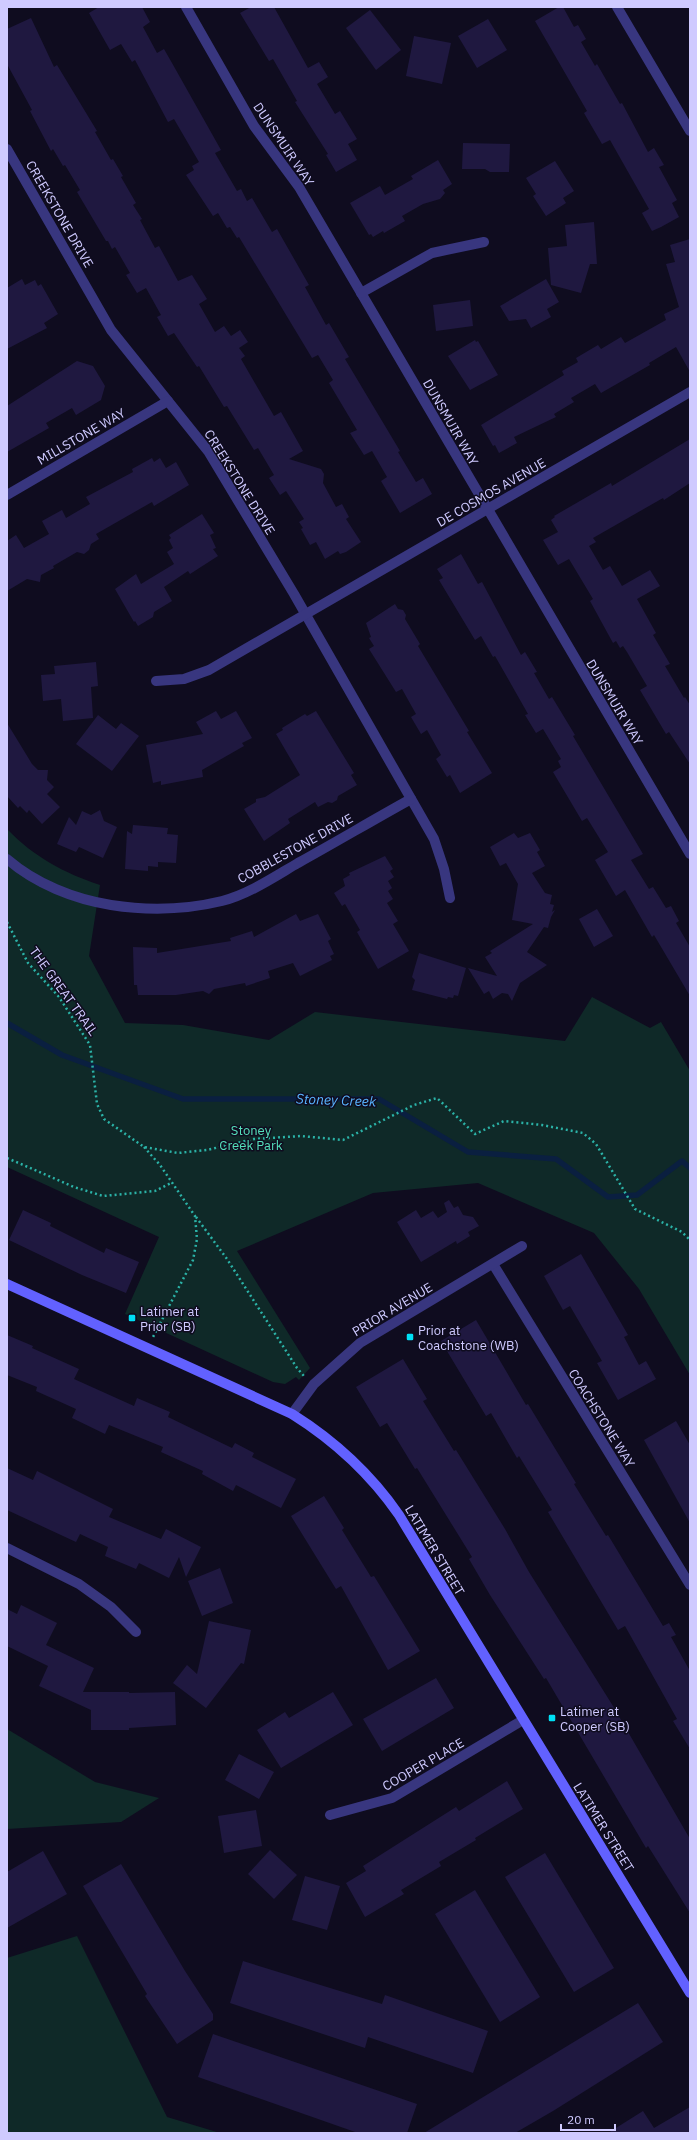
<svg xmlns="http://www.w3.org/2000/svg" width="697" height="2140" viewBox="0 0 697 2140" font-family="'IBM Plex Sans',sans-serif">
<rect width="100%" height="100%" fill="#0f0c1f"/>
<g fill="#0f2928">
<path d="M 7,829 C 34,857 64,873 100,885 L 89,956 L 125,1023 L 183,1025 L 269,1040 L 315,1012 L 565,1041 L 592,997 L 650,1028 L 661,1022 L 690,1071 L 690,1375 L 639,1289 L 594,1233 L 478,1183 L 373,1193 L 237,1251 L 310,1368 L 299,1380 L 296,1377 L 285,1384 L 273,1382 L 125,1314 L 159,1237 L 7,1167 Z"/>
<polygon points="7,1729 95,1782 159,1798 121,1822 7,1829"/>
<polygon points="77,1936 167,2117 220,2133 7,2133 7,1958"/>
</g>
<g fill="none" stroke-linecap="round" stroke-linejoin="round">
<polyline stroke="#0a1f40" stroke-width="5.5" points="7,1023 62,1055 183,1099 379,1099 468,1152 556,1159 608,1197 637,1195 682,1161 690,1168"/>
</g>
<g fill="#1f1840">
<polygon points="99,7 142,7 150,22 143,27 157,53 164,49 172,63 221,150 215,153 237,191 241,189 247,201 252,198 272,232 277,229 309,285 305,287 326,325 329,323 349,357 345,359 400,451 398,452 416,482 423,478 432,494 400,513 381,481 387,477 372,451 364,455 350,433 357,430 329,383 333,380 318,355 312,358 239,237 237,238 230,227 227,228 218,213 213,216 186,175 194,170 192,166 199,162 174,119 168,122 135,60 132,62 121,44 110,50 89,13"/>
<polygon points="251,7 274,7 308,68 319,62 328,77 317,84 335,114 340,111 357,139 348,144 357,160 336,172 326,155 328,154 295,102 297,101 273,59 269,61 240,13"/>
<polygon points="559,7 563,7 574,27 578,25 586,39 581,42 595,66 597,64 620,104 622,103 648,152 654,148 664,165 659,167 677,200 672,203 679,217 661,227 652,231 642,213 649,209 640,193 610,140 602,144 584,113 587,111 535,21"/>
<polygon points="370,10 401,50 376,70 346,28"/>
<polygon points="31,18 54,67 57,65 97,131 95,132 111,160 113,159 123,176 121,177 136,203 133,205 142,219 140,220 155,248 159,246 178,281 192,275 207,299 199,304 215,332 224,326 231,336 240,330 248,342 239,348 245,356 241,359 274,416 281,412 303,451 289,459 321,469 324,474 323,483 336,507 342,504 349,517 346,519 361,542 346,552 340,554 338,551 325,559 316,542 310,545 301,529 303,528 299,522 304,519 286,491 280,495 269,478 274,475 258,448 254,450 227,406 224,407 199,366 197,367 174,333 168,336 157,317 161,315 146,288 137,293 126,275 130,273 115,247 112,249 108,241 106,241 77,192 80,190 65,165 63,166 53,149 51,151 30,111 32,110 7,64 7,29"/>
<polygon points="488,19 507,50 477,68 458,36"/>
<polygon points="414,36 451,43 442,84 406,76"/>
<polygon points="463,143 510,144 509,172 490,172 485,169 462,169"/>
<polygon points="438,160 452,184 443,190 445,193 440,199 423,204 402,216 405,221 384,233 383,231 373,237 371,234 369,235 350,203 380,186 385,195 413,179 411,176"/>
<polygon points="555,161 574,191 563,198 566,203 546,216 533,196 536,194 526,178"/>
<polygon points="594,222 597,264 590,264 581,293 551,285 548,248 567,246 565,225"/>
<polygon points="690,239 690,372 676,347 649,363 650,365 601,393 595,384 571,398 574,402 554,414 556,417 514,437 517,443 499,453 495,445 493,446 481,425 564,375 562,371 578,362 576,358 598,345 601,349 621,337 625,343 666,320 664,314 679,307 666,264 675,262 670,245"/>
<polygon points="22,279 25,285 35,280 38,286 41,284 58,314 44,323 47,328 7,349 7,288"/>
<polygon points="546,279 559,302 547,309 551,317 531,328 526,319 509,321 500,306"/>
<polygon points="470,300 473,326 436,331 433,305"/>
<polygon points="475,340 476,342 478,341 498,375 470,390 448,356"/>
<polygon points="77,361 93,366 105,386 101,400 76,415 72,408 46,423 49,428 7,452 7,406"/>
<polygon points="690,439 690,483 664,500 663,498 593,538 596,542 589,546 603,570 610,566 622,586 650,570 660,586 637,599 656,633 653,635 670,664 665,666 684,698 685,697 690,705 690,764 669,732 666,734 640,690 647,686 627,652 623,646 620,648 616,641 613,643 590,601 593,599 569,559 558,565 543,540 558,532 551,520 555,517 554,516 611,483 612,486"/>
<polygon points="152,458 154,462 160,458 166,468 176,462 189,485 154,506 152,502 96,534 99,539 91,544 89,550 84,554 77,552 53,566 54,568 41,575 40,582 27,579 7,591 7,541 16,535 24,548 49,534 42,521 62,510 66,518 90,504 86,497 133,472 132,469"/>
<polygon points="202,514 214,533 210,535 216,548 213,549 218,556 190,574 188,571 164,587 172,601 154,612 153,617 138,626 135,621 134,622 115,589 136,574 141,584 174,564 167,552 173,548 169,540 171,538 169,535"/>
<polygon points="461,554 478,584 482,582 521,655 525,652 537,672 534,673 549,699 552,697 575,735 573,736 643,854 631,860 649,889 653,887 666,908 671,906 679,921 676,923 690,947 690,996 654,935 652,937 625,890 616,896 595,860 608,852 587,818 582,821 553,772 561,767 558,761 561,759 543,729 536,733 525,715 528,714 495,656 493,657 481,636 475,640 439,580 443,578 437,569"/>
<polygon points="395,604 398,609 403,610 406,615 405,619 420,644 418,646 469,731 467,732 492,773 460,793 450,775 447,777 436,759 441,755 427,730 421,734 411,717 416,714 402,689 396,692 369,649 374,646 369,638 371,637 366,623"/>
<polygon points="96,662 98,686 91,687 93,718 63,721 61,699 43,701 41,675 55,674 54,666"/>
<polygon points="216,711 221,719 236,711 252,738 242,743 244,746 202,770 203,777 161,785 161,781 153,783 146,745 203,734 196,722"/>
<polygon points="316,711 354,773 351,775 357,785 338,796 337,800 332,803 328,802 318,807 315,802 288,819 290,823 264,841 244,809 256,802 256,799 265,797 300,775 276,734 283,730 282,728 305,714 307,716"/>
<polygon points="98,715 116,729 121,723 139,736 112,771 76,744"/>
<polygon points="7,723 32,764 38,770 48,770 47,780 54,787 47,794 60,807 42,824 29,810 27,813 20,806 18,808 7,796"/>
<polygon points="100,810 104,821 117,827 103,858 79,847 76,852 57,844 69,817 76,825 82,811 91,815"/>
<polygon points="133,825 168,828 167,834 178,835 176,863 158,862 158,867 148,866 148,871 125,869 127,831 132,834"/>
<polygon points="514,833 518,838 530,833 540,850 537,852 545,866 532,873 545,893 552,895 550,904 554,905 552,912 555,910 551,917 548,928 544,927 527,952 547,965 520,983 512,1001 508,994 502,993 493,999 489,991 484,994 468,968 497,976 485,957 492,953 490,951 533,924 512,920 518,884 506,863 500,866 490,847"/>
<polygon points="385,856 393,869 390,871 394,877 388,881 392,888 388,891 393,899 387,903 398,921 393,924 409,951 378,969 357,932 360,930 345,904 342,906 334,893 345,886 343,879 350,875 349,873"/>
<polygon points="597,909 613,936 594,947 579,919"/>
<polygon points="296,914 300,921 318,914 331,939 328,941 334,954 330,956 332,960 300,976 293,963 268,971 270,978 246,986 245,983 214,989 209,994 203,991 176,995 138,995 137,985 134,985 133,947 157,948 157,953 231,941 230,938 252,931 254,937"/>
<polygon points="419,953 466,968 458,996 454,995 453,998 448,997 447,999 412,990 415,980 412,977"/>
<polygon points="449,1200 454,1208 458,1206 463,1215 473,1217 479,1226 468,1232 470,1236 457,1244 456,1241 421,1262 397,1222 416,1210 421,1218 433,1211 438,1218 447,1212 444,1203"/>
<polygon points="23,1210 51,1223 50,1226 104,1253 106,1248 139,1262 126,1293 82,1275 9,1240"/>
<polygon points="581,1254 628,1335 624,1337 639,1365 646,1361 656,1379 618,1400 597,1363 602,1361 570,1306 563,1310 544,1276"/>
<polygon points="476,1320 526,1405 528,1404 576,1483 574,1484 606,1536 608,1535 663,1626 669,1623 676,1635 671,1637 690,1671 690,1749 673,1721 677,1719 625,1626 618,1630 548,1512 552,1510 519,1456 517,1458 491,1413 486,1416 441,1341"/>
<polygon points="7,1335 33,1346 32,1348 79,1369 74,1379 134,1406 137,1398 170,1412 168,1417 232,1448 235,1443 254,1453 252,1457 296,1479 281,1508 236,1485 233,1491 202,1474 203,1471 161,1452 163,1447 109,1425 105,1434 72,1418 76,1409 36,1391 37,1387 7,1375"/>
<polygon points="403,1359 427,1399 423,1401 454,1451 456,1450 505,1529 529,1572 613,1706 690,1839 690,1913 648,1846 646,1848 546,1678 544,1679 490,1595 469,1559 472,1557 417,1468 415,1469 387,1423 380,1427 356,1387"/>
<polygon points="676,1421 690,1445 690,1523 644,1440"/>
<polygon points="7,1468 33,1480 37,1471 113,1509 109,1517 161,1539 166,1529 201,1547 186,1577 179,1557 169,1578 139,1563 136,1569 105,1556 108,1547 80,1534 76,1542 7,1510"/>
<polygon points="324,1496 344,1528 342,1530 371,1577 374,1576 420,1651 388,1670 341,1586 336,1589 291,1516"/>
<polygon points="220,1568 233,1603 202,1616 188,1581"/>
<polygon points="21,1605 57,1623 46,1645 94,1668 83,1692 129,1692 129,1693 175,1692 176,1725 129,1728 129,1730 91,1730 91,1710 39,1686 48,1666 7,1646 7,1609 17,1614"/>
<polygon points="209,1621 251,1630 244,1664 241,1663 206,1708 173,1683 187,1665 197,1674"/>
<polygon points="436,1678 454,1708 382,1751 363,1719"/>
<polygon points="333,1692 353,1725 281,1768 257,1730 285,1712 289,1718"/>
<polygon points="239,1754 274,1772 259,1799 225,1780"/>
<polygon points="507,1781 523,1809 475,1838 476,1840 439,1862 441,1866 401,1890 404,1894 365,1917 346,1883 366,1871 363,1866 456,1807 459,1811"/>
<polygon points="256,1810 262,1846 224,1853 218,1816"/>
<polygon points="270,1850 297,1875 274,1899 248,1874"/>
<polygon points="43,1851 67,1894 7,1928 7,1872"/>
<polygon points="545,1853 614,1968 574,1992 505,1877"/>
<polygon points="121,1864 185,1971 213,2014 213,2020 177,2044 145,1996 147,1994 83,1886"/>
<polygon points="305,1876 340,1886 327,1930 292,1920"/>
<polygon points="475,1890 540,1997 500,2022 435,1914"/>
<polygon points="243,1961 382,2004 385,1995 488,2031 473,2073 368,2037 365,2048 230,2003"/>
<polygon points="638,2003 663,2042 553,2111 515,2133 424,2133"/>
<polygon points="213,2034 417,2104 407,2133 358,2133 198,2077"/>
<polygon points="690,2107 690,2133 608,2133 643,2111 654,2128"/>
</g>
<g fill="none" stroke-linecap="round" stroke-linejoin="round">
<g stroke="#2bb2a7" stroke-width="2.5" stroke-dasharray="2 3" stroke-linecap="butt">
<polyline points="7,922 28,963 59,997 90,1045 97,1104 104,1119 144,1147 178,1153 207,1150 254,1139 301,1136 343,1140 414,1105 437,1098 475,1134 504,1121 542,1125 583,1133 596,1144 635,1209 682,1232 690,1240"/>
<polyline points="144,1147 160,1165 195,1216 197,1239 193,1260 153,1337"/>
<polyline points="7,1158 74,1187 103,1196 155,1191 171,1183"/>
<polyline points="196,1217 227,1259 297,1368 304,1376"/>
</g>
<g stroke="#38367f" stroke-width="10">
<polyline points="186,7 254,126 299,187 690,854"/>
<polyline points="617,7 690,131"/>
<polyline points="7,149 111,330 208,451 294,594 434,839 444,869 450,898"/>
<polyline points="361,293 432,253 484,242"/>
<polyline points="7,495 168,401"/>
<polyline points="156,681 184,679 209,670 690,392"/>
<path d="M 7,859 C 36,884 74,899 111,905 C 149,911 185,910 222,901 C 249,894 274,877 298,863 C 336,842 373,820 411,799"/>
<polyline points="493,1264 690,1585"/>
<polyline points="292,1414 314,1384 360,1343 522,1246"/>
<polyline points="7,1548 79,1584 111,1607 136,1632"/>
<polyline points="330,1815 392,1798 523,1720"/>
</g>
<path stroke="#6261ff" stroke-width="10" d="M 7,1284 L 292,1414 C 335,1441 370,1473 399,1515 L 690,1993"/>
</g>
<g fill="#00e0f5" stroke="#0f0c1f" stroke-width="1.5">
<rect x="128" y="1314" width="8" height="8" rx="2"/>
<rect x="406" y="1333" width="8" height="8" rx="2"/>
<rect x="548" y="1714" width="8" height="8" rx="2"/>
</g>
<g text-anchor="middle" stroke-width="3" stroke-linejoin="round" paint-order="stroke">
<g font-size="13" fill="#cfcaff" stroke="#0f0c1f">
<text transform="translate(284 144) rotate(56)" y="5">DUNSMUIR WAY</text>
<text transform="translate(60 214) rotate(60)" y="5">CREEKSTONE DRIVE</text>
<text transform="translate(451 422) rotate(60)" y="5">DUNSMUIR WAY</text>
<text transform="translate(81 436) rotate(-30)" y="5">MILLSTONE WAY</text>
<text transform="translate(240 482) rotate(58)" y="5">CREEKSTONE DRIVE</text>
<text transform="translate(491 492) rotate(-30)" y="5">DE COSMOS AVENUE</text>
<text transform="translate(615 702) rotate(59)" y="5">DUNSMUIR WAY</text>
<text transform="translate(295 848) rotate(-29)" y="5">COBBLESTONE DRIVE</text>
<text transform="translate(64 991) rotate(54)" y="5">THE GREAT TRAIL</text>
<text transform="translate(392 1309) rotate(-31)" y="5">PRIOR AVENUE</text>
<text transform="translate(602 1418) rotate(58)" y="5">COACHSTONE WAY</text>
<text transform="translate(435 1550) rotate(59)" y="5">LATIMER STREET</text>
<text transform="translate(423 1764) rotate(-30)" y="5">COOPER PLACE</text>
<text transform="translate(604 1827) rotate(58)" y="5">LATIMER STREET</text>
</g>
<g font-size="13" fill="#55e0bb" stroke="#0f0c1f">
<text x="251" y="1135">Stoney<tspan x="251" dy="15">Creek Park</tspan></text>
</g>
<g font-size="13" fill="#cfcaff" stroke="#0f0c1f" text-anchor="start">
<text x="140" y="1316">Latimer at<tspan x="140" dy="15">Prior (SB)</tspan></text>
<text x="418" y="1335">Prior at<tspan x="418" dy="15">Coachstone (WB)</tspan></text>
<text x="560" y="1716">Latimer at<tspan x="560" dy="15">Cooper (SB)</tspan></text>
</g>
<g font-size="14" font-style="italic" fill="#58b4ff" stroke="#0f0c1f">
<text transform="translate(336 1100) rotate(2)" y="5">Stoney Creek</text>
</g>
</g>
<rect width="697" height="2140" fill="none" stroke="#cfcaff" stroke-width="16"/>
<path d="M561 2124v6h54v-6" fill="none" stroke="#cfcaff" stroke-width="2"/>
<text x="567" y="2124" font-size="12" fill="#cfcaff" stroke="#0f0c1f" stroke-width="3" paint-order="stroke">20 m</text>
</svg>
